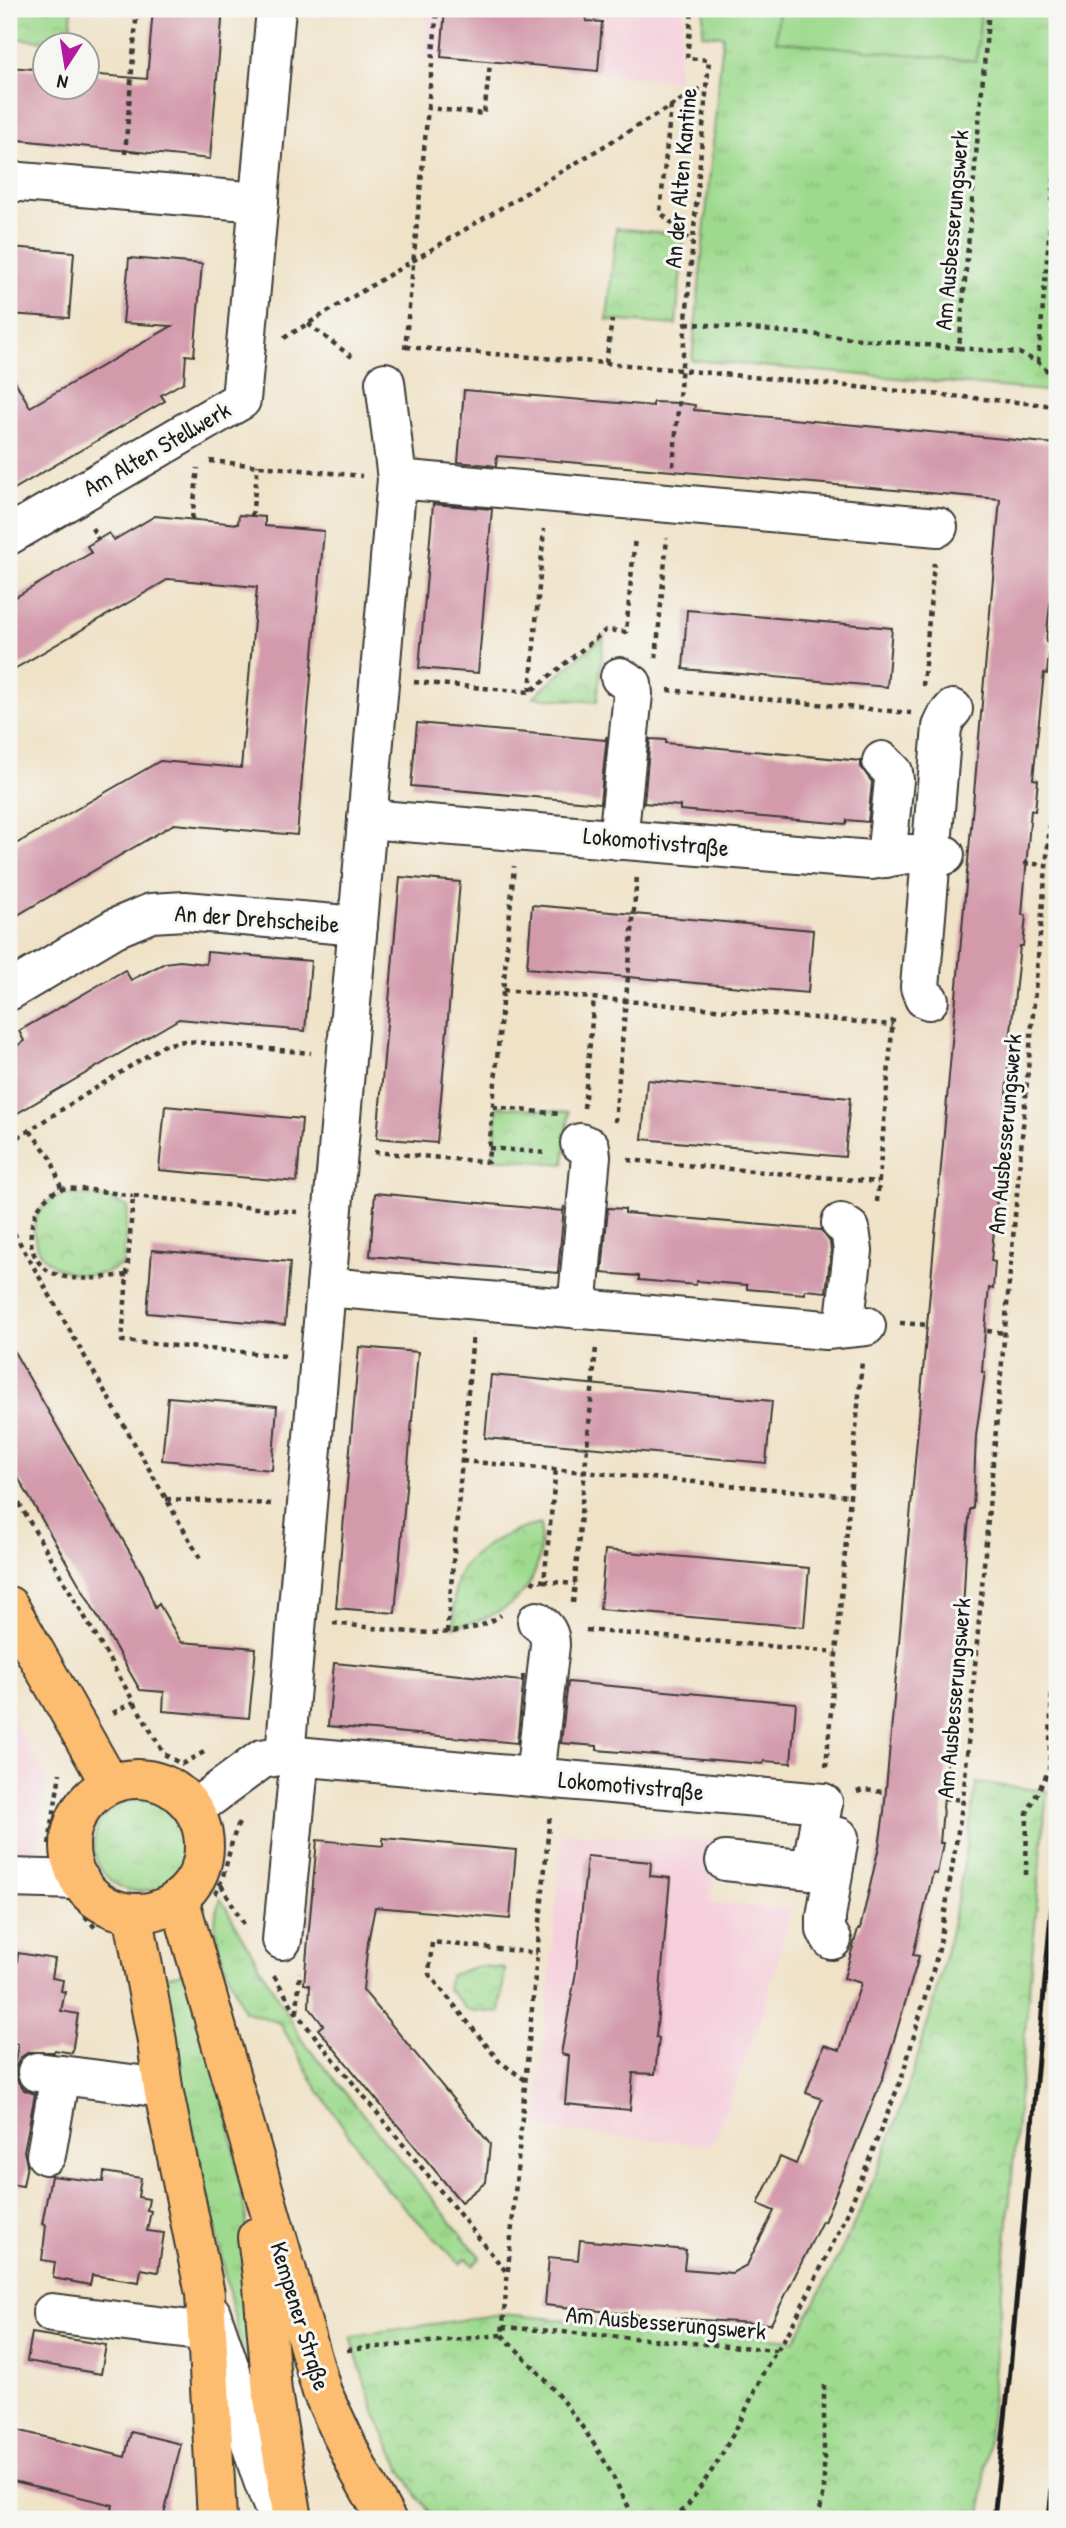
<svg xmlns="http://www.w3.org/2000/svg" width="1066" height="2528" viewBox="0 0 1066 2528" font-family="'Patrick Hand',sans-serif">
<defs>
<pattern id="grass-tufts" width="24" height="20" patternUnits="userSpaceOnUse" patternTransform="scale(1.75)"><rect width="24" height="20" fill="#9eda8e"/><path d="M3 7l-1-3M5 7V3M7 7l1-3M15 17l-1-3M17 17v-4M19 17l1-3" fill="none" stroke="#88ba7a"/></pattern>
<pattern id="park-crowns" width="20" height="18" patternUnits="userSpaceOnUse" patternTransform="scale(1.75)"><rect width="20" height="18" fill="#9eda8e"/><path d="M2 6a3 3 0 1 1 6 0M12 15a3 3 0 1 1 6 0" fill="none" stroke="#88ba7a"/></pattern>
</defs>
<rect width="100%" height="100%" fill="#f6f6f2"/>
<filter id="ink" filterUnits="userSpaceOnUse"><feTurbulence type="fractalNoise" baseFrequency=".0143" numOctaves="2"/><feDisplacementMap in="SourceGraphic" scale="14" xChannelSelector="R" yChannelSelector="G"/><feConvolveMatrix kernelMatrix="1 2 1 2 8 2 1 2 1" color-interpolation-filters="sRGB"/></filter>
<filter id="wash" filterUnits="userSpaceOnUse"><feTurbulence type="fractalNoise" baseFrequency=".00686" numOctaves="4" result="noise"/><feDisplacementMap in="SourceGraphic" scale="28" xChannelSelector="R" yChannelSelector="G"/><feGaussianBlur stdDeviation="1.57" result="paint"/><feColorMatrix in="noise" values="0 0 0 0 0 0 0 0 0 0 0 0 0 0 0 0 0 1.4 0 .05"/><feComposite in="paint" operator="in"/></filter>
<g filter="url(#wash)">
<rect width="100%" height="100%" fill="#efe2c7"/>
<g fill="#f5cfdb">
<polygon points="427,9 684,9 677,80 423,58"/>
<polygon points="9,1712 47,1780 37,1846 52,1892 9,1890"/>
<polygon points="562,1833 716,1841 711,1903 791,1910 763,2014 712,2145 537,2129"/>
</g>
<g fill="url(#grass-tufts)" stroke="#5d7b55" stroke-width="2">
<polygon points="704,9 1057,9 1057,392 692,360 723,36 702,34"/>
<circle cx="140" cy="1845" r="46"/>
<path d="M 221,1899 L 302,2040 L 480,2257 L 473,2265 L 467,2258 L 460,2264 L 385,2187 L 318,2090 L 280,2023 L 244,2011 C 232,1980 203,1930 221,1899 Z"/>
<polygon points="190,1972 221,2077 246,2218 257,2380 248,2382 215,2225 155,1978"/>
</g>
<g fill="url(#park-crowns)" stroke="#5d7b55" stroke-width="2">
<polygon points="9,9 72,9 69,43 9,38"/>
<polygon points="616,228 684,235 676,325 607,320"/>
<polygon points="604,636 597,702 533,697"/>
<polygon points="498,1106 569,1112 564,1164 493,1158"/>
<path d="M 67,1194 L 112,1199 L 128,1207 L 123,1263 C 113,1272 101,1275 88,1275 C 22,1274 18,1202 67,1194 Z"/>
<path d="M 541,1524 C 540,1535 541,1547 539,1557 C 531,1602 494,1618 454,1627 C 455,1613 453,1596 456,1583 C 463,1551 512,1529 541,1524 Z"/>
<path d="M 976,1783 L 1047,1791 L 981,2519 L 434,2519 C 391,2465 369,2402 351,2336 L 501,2314 L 795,2340 C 819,2295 843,2249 864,2202 C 922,2069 958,1926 976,1783 Z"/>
<polygon points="478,1966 505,1968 500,2013 467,2010 447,1988 450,1975"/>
</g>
<polygon fill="#9eda8e" stroke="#5d7b55" stroke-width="2" points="779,9 981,9 976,61 776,41"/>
<g id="blocks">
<g fill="#d39aac">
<polygon points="153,9 223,9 210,159 9,139 9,67 46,70 46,88 88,88 88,74 147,79"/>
<polygon points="445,9 587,9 586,21 602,22 598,71 441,57"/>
<polygon points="9,247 74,252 69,318 9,314"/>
<polygon points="129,258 202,264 194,356 186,355 184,382 161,395 165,401 9,492 9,371 30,407 172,326 123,323"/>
<polygon points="464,390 653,406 653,402 679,403 695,405 694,410 1057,444 1055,506 1057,506 1057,538 1046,642 1050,643 1047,674 1044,673 1033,779 1038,780 1035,811 1031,810 1022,915 1026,915 1023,946 1020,946 1010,1041 1002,1151 1005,1151 1002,1178 999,1178 991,1261 995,1262 993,1289 989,1288 985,1330 982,1372 985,1372 976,1436 973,1509 970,1509 966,1551 962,1634 958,1634 944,1797 940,1843 943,1843 937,1874 933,1873 913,1955 919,1956 883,2077 824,2222 822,2221 771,2324 667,2318 545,2305 549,2257 578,2260 580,2240 686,2250 684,2269 732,2273 747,2265 774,2211 758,2204 780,2157 796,2164 822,2099 806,2093 824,2045 840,2050 861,1983 844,1978 858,1929 860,1929 879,1847 884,1812 1000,499 497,456 496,466 458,462"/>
<polygon points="433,504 492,509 478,673 419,668"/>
<polygon points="239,515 265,517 265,526 324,531 297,835 174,824 9,920 9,848 160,761 241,768 257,587 169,579 9,672 9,601 91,553 87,546 109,533 114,540 155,516 238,524"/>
<polygon points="687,610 892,628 887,687 683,669"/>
<polygon points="417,723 605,740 607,736 600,803 411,786"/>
<polygon points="650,739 666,740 666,743 861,761 861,767 872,782 868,822 847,820 846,824 680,810 680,806 644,803"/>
<polygon points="400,877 460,882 437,1143 377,1138"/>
<polygon points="532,905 813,930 808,993 527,968"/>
<polygon points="207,952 311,961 305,1031 179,1019 9,1118 9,1051 24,1041 19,1031 125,970 131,980 165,963 180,961 206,964"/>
<polygon points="647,1080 850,1098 845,1157 642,1139"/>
<polygon points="165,1106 302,1119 297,1182 159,1170"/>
<polygon points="375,1193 563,1211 564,1206 558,1273 370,1256"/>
<polygon points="608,1208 625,1209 625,1213 821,1230 830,1242 831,1251 826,1292 805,1290 805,1294 747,1289 747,1285 697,1281 696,1285 639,1280 639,1276 602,1273"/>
<polygon points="152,1250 290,1262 285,1325 147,1313"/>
<polygon points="9,1343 143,1575 155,1608 159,1604 181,1642 256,1648 249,1718 163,1711 164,1692 140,1690 9,1462"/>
<polygon points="359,1347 418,1352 395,1613 336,1608"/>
<polygon points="491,1375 772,1401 766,1463 485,1438"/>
<polygon points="168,1397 277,1406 272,1470 162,1460"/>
<polygon points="605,1550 809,1568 804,1627 600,1609"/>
<polygon points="334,1663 522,1681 522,1676 524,1676 517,1743 328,1726"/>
<polygon points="568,1682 796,1703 791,1763 764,1761 763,1764 655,1755 597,1750 597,1746 561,1743"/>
<polygon points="383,1838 516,1850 510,1919 375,1907 368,1942 363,1990 490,2144 486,2182 461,2202 318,2029 323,2025 309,2007 310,1985 304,1984 317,1840 383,1846"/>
<polygon points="587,1856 651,1862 650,1876 670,1878 656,2037 659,2038 655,2074 633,2073 630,2110 565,2104 569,2056 561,2054 576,1972"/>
<polygon points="18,1953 55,1959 52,1978 63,1980 61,1991 65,1992 61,2011 78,2014 72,2053 55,2050 54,2052 29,2052 20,2058 15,2069 17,2081 24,2090 35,2094 24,2151 27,2165 23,2186 9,2184 9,2098 18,2044 9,2042 9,1961 17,1962"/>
<polygon points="104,2172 141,2178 138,2197 149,2199 147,2210 151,2211 147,2231 164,2233 158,2272 141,2269 139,2282 92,2275 90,2285 53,2278 55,2262 42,2260 46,2225 42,2224 51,2176 103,2182"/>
<polygon points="32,2333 106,2345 101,2374 27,2361"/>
<polygon points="9,2428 125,2457 131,2432 181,2444 163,2519 110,2519 113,2505 9,2480"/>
</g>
</g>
</g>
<g filter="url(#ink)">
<use href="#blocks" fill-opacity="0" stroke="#3c3a36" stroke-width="2"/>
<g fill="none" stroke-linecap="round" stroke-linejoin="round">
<defs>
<g id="minor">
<polyline points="9,181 259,202"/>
<polyline points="397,479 938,527"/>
<polyline points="9,535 241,400 276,9"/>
<polyline points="882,761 893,772 894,780 886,858"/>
<polyline points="367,819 871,860 908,854 945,855"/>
<polyline points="618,840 633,694 632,684 620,677"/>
<polyline points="9,991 115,928 151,913 185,911 358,926"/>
<polyline points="929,1000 924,998 920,987 942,727 947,716 953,709"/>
<polyline points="841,1223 850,1229 853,1251 844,1328"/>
<polyline points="326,1287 826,1330 866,1326"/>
<polyline points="577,1309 591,1156 590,1147 580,1143"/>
<polyline points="285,1755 823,1803"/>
<path d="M 535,1777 L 550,1645 C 550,1633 546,1628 537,1621"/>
<polyline points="194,1809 262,1759 285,1755 397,479 385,382"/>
<polyline points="725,1861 811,1870 823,1803"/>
<polyline points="9,1878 80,1880"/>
<polyline points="282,1940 300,1756"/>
<polyline points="832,1940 826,1930 826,1917 839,1837"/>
<polyline points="37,2072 163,2088"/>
<polyline points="46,2155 60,2075"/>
<polyline points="52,2313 207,2332"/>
<path d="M 211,2313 C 217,2331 224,2350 230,2369 C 246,2422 255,2469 279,2519"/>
</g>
<g id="major">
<polyline points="9,1606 110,1784"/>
<circle cx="137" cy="1846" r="67"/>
<polyline points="179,1898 322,2392 359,2471 386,2519"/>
<polyline points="133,1913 157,2041 163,2088 205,2294 217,2519"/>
<polyline points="257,2237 262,2275 272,2392 293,2519"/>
</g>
</defs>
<use href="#minor" stroke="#3c3a36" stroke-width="42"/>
<use href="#major" stroke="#3c3a36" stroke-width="42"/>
<g stroke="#3c3a36" stroke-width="4.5" stroke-dasharray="5 5" stroke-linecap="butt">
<polyline points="989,9 959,348 1019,353 1038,362 1057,380"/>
<polyline points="671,106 660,212 693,243"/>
<polyline points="428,108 437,9"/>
<polyline points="125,154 137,9"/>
<polyline points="686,323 959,348"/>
<polyline points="308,324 356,360"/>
<polyline points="284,338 706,85"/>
<polyline points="406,347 606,363 1057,406"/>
<polyline points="405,349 428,108 484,114 490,64"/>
<polyline points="1038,362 1057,145"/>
<polyline points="606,363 612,320"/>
<polyline points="210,461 362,476"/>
<polyline points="673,466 709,60 687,58 692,9"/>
<polyline points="252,516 258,465"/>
<polyline points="192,519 198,468"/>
<polyline points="92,528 98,539"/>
<polyline points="656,658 667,538"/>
<polyline points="414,682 530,692 606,630 626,632 635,537"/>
<polyline points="923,686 934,563"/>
<polyline points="668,690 911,713"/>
<polyline points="530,691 544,529"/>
<polyline points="1024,863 1046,865"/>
<polyline points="503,990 893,1025"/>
<polyline points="493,1107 559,1114"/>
<polyline points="584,1108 594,998"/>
<polyline points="615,1122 637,876"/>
<polyline points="30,1131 51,1158 61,1188"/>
<polyline points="9,1143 164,1045 184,1041 311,1053"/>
<polyline points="489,1148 546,1153"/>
<polyline points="374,1152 488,1162 514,866"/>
<polyline points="628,1160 878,1182"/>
<polyline points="877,1202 893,1019"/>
<polyline points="9,1224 201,1560"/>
<path d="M 127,1275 C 102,1277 70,1284 47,1270 C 19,1251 30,1202 58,1190 C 68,1185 119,1194 133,1196"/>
<polyline points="900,1323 930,1325"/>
<polyline points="987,1331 1005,1333"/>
<polyline points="285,1356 122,1341 133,1196 297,1212"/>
<polyline points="462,1461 850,1496"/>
<polyline points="9,1486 164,1754 183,1765"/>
<polyline points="166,1499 271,1504"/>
<polyline points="544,1581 575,1584"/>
<polyline points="532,1584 535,1580 544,1581 556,1469"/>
<polyline points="573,1603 596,1347"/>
<path d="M 333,1623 C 384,1628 458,1646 501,1615"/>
<polyline points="586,1630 836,1652"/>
<polyline points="447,1633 473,1334"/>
<polyline points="113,1713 134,1702"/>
<polyline points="182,1764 206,1751"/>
<polyline points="826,1767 862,1361"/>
<polyline points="857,1792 863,1790 884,1792"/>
<polyline points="944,1798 963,1800"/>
<polyline points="49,1844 60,1773"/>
<polyline points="1026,1875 1027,1813 1049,1770 1053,1656"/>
<polyline points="221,1885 245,1926"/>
<path d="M 215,1894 C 228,1872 228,1846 239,1823"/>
<polyline points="85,1916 97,1930"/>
<polyline points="274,1976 297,2014 508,2274"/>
<polyline points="297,2012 300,1972"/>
<polyline points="525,2080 499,2061 429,1974 432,1942 537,1953"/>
<polyline points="503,2327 776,2350"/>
<path d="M 502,2335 C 540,2372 574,2411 602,2457 C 614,2477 624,2499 635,2519"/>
<polyline points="347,2350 502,2335 550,1813"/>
<polyline points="673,2519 686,2508 717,2463 742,2418 765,2369 790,2330 846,2217 902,2077 939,1949 963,1800 1057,744"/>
<polyline points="818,2519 824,2492 824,2385"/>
</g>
<use href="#minor" stroke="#fff" stroke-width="38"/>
<use href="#major" stroke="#fcbd6f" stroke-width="38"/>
<g stroke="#1c1c1c" stroke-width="5">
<polyline points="994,2519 1009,2381 1057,1847"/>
<polyline points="1049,2519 1057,2439"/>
</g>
</g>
</g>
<g text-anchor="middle" stroke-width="6" stroke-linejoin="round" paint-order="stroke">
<g font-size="24" fill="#1c1c1c" stroke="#f6f6f2">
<text transform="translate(681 178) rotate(-85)" y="8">An der Alten Kantine</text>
<text transform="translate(952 230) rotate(-85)" y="8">Am Ausbesserungswerk</text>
<text transform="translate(157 449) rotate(-30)" y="8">Am Alten Stellwerk</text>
<text transform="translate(656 842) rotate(5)" y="8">Lokomotivstraße</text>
<text transform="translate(257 919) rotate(4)" y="8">An der Drehscheibe</text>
<text transform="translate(1005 1134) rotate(-85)" y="8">Am Ausbesserungswerk</text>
<text transform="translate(954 1698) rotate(-85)" y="8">Am Ausbesserungswerk</text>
<text transform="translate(631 1786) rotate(5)" y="8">Lokomotivstraße</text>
<text transform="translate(300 2316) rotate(73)" y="8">Kempener Straße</text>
<text transform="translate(666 2323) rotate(5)" y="8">Am Ausbesserungswerk</text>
</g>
</g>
<rect width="1066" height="2528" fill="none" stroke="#f6f6f2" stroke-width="35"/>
<g transform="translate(66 66) rotate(192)"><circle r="33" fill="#f6f6f2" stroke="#9f9f9c" stroke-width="2"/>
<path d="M0-5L12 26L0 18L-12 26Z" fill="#b5179e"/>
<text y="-10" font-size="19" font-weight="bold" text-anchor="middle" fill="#1c1c1c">N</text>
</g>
</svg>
